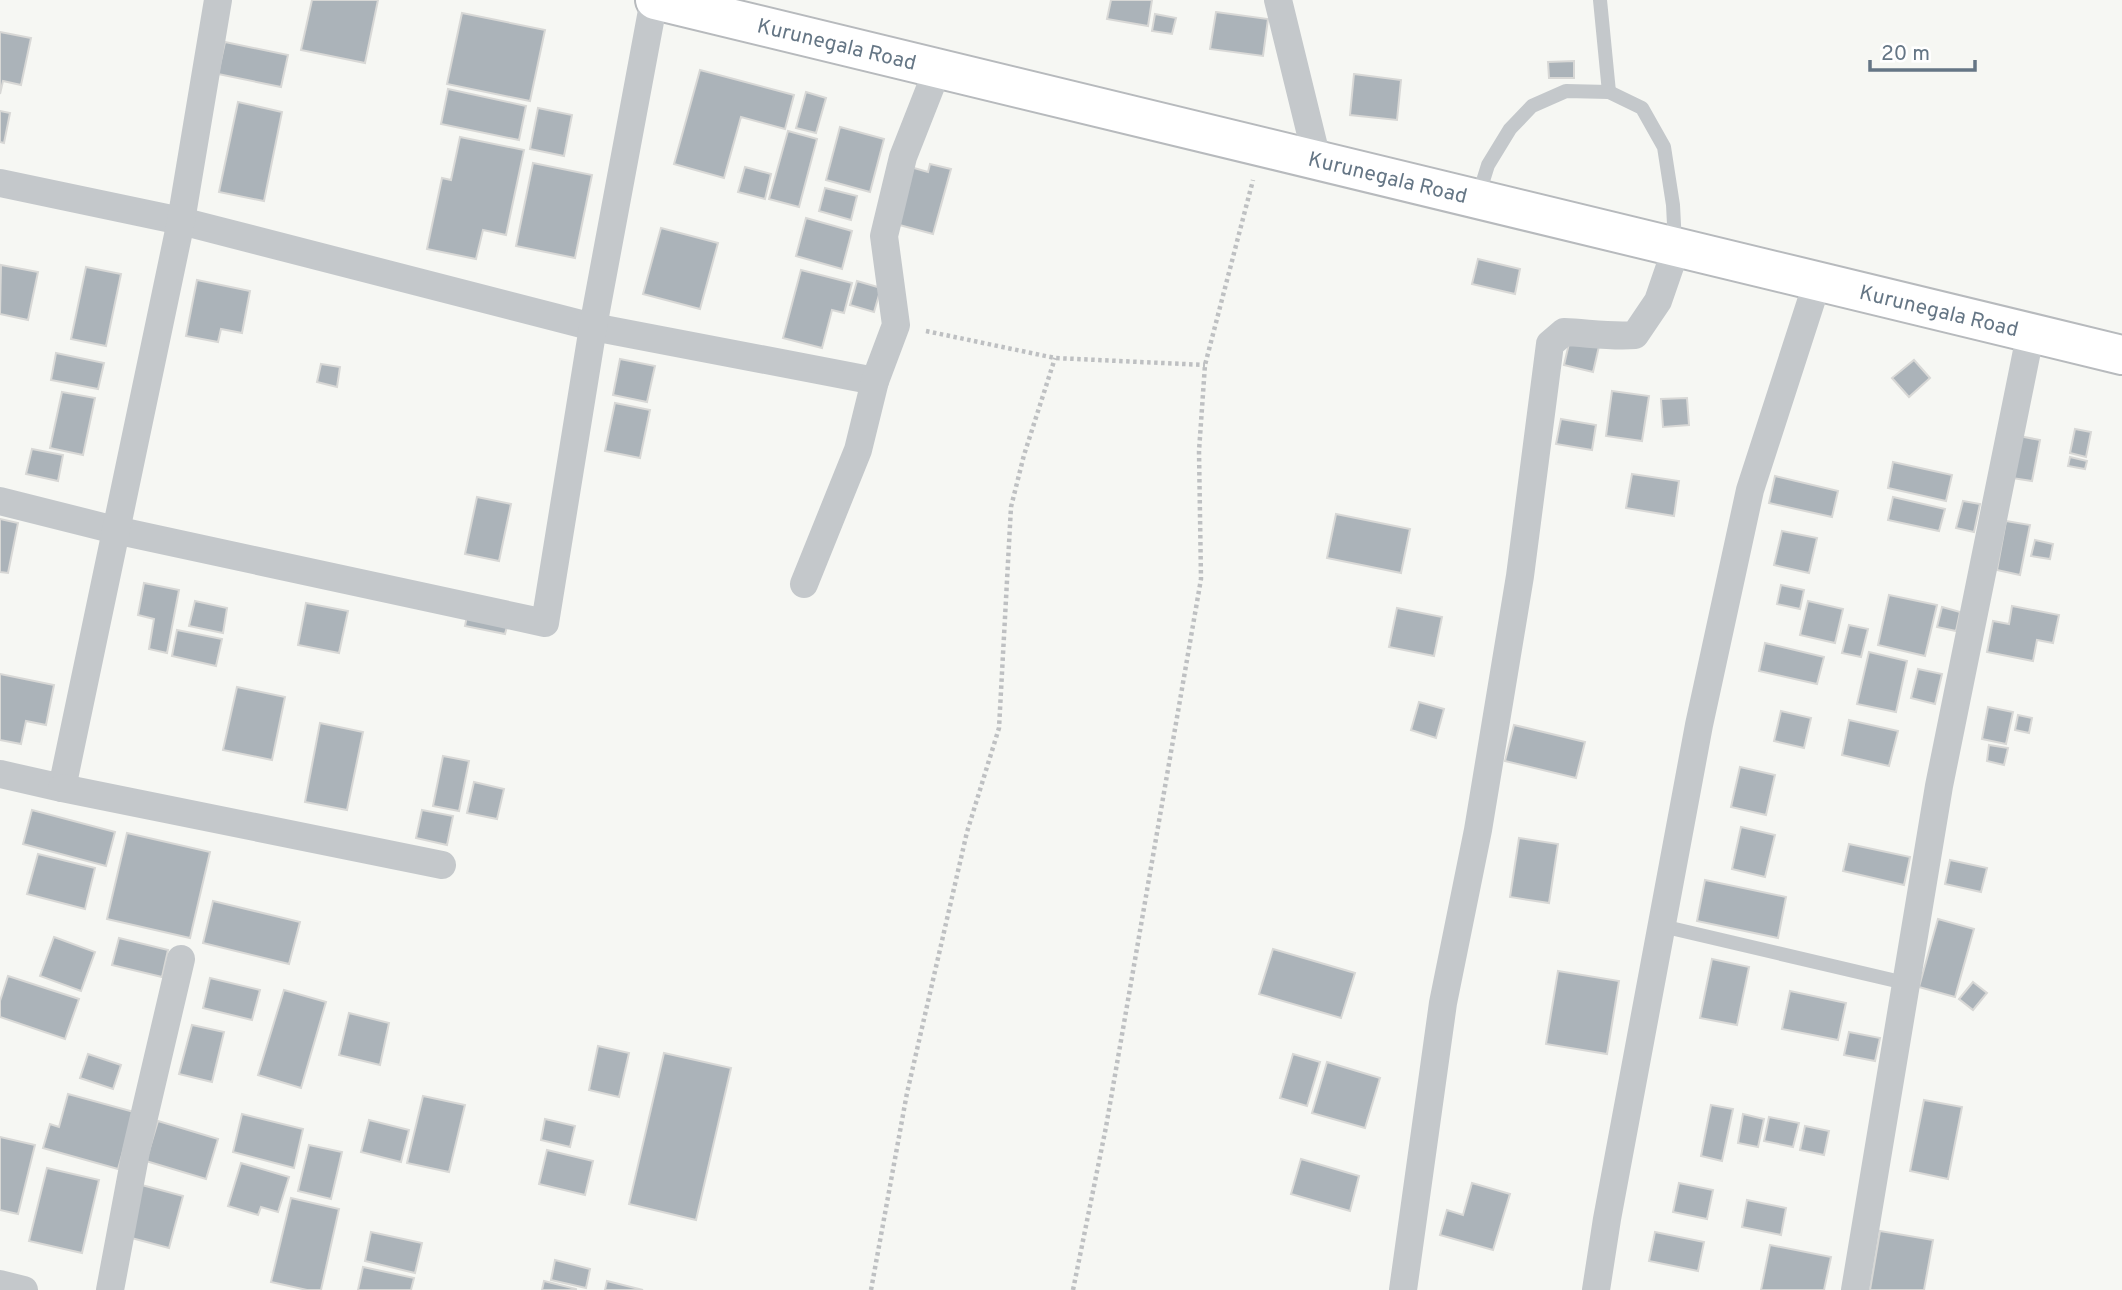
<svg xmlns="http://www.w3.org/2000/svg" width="2122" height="1290" viewBox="0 0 2122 1290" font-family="Overpass,sans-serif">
<rect width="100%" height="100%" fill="#f6f7f3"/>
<g fill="#abb3b9" stroke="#d8d8d6" stroke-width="2">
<polygon points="312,0 378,0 365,63 301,50"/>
<polygon points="1111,0 1152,0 1148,26 1107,19"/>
<polygon points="1216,12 1268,19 1263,56 1210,49"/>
<polygon points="462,13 545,30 530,101 447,84"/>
<polygon points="1155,14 1176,18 1172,34 1152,31"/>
<polygon points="0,32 31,38 21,85 3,81 0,94"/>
<polygon points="225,42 288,55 281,87 218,74"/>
<polygon points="1574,61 1574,78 1549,78 1548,62"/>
<polygon points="700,70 794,95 785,129 741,117 724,178 674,164"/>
<polygon points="1354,74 1401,80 1397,120 1350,115"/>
<polygon points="448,89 526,106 519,140 441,124"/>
<polygon points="806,92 826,98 816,133 796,128"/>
<polygon points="238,102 282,112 264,201 219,192"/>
<polygon points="538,108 572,115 564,156 530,149"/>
<polygon points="0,111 10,113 4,143 0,142"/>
<polygon points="840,127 884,139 870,192 826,180"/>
<polygon points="788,131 817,139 799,207 769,199"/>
<polygon points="460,137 524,150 506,235 483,230 476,259 427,249 442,178 451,180"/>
<polygon points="533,163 592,175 575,258 516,246"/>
<polygon points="930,164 951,169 933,234 892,223 907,166 928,172"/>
<polygon points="745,167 771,174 765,199 738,192"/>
<polygon points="825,188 857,196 851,220 819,211"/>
<polygon points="806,218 852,231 842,269 796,256"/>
<polygon points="661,228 718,243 700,309 643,294"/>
<polygon points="1478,259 1520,269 1515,294 1472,284"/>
<polygon points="1,265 38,272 28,320 0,314"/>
<polygon points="86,267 121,274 106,346 71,339"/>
<polygon points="801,270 852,283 844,313 832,310 822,348 783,338"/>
<polygon points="197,280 250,291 242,333 221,329 218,342 186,336"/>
<polygon points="857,281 881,288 874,312 850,305"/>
<polygon points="1571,335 1600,342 1593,372 1564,365"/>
<polygon points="56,353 104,363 98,389 51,380"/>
<polygon points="620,359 655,366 647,402 613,395"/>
<polygon points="1914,360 1930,378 1909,397 1892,378"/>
<polygon points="321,364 340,367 337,387 317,382"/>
<polygon points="1612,391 1649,396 1642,441 1606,436"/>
<polygon points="62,392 95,398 83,455 50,448"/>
<polygon points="1687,398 1689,425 1663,427 1661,399"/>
<polygon points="615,403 650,410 640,458 605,451"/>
<polygon points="1561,419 1596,425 1592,450 1556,444"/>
<polygon points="2075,429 2091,432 2086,457 2070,453"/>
<polygon points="2019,436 2040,440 2032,481 2012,478"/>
<polygon points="32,449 63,455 58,481 26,474"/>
<polygon points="2070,457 2087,461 2085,469 2068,466"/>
<polygon points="1893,462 1952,475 1946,501 1888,488"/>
<polygon points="1632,474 1679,481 1674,516 1626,508"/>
<polygon points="1775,476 1838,491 1832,517 1769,503"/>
<polygon points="477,497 511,504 499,561 465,554"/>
<polygon points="1893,497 1945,509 1939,531 1888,520"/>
<polygon points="1963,501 1980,504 1974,532 1956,528"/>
<polygon points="1336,514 1410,529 1401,573 1327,558"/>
<polygon points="0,519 18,523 8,573 0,572"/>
<polygon points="2006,521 2030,525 2020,575 1997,570"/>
<polygon points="1782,531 1817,538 1809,573 1774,565"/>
<polygon points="2035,540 2053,544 2050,559 2031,556"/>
<polygon points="144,583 179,590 167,653 149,649 154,619 138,615"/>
<polygon points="1781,585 1804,590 1800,609 1777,604"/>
<polygon points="1889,595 1937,605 1925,656 1878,645"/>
<polygon points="195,601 227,608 223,633 189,626"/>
<polygon points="1808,601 1843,609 1835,643 1800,635"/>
<polygon points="306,603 348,611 339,653 298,645"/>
<polygon points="2012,606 2059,615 2053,643 2037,640 2033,661 1987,652 1993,621 2009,624"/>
<polygon points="1942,607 1960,612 1956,631 1937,627"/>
<polygon points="1397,608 1442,617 1434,656 1389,647"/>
<polygon points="468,611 509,619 505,634 465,626"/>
<polygon points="1849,625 1868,629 1861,657 1842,653"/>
<polygon points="177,630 222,639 216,666 172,656"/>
<polygon points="1765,643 1824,657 1817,684 1759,671"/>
<polygon points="1869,652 1907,661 1896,712 1857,704"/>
<polygon points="1918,669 1942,674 1935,704 1911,698"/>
<polygon points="0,674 54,685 46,725 26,721 21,744 0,740"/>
<polygon points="237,687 285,697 272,760 223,750"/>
<polygon points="1419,702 1444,709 1436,738 1411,730"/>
<polygon points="1988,707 2013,712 2006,744 1982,739"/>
<polygon points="1781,711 1811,718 1804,748 1774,741"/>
<polygon points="2018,715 2032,718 2029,733 2015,730"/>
<polygon points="1849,720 1898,731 1889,766 1842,755"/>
<polygon points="320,723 363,732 347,810 305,802"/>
<polygon points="1514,725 1585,742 1576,778 1505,761"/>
<polygon points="1989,745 2008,748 2004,765 1987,761"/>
<polygon points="443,756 469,761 459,811 433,806"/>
<polygon points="1740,767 1775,775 1766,815 1731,807"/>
<polygon points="474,782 504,789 497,819 467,813"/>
<polygon points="32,810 115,832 106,866 23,844"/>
<polygon points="422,810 453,816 447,845 416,838"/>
<polygon points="1741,827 1775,835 1765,877 1732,869"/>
<polygon points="127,833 210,852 190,938 107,919"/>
<polygon points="1519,838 1558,844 1549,903 1510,897"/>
<polygon points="1849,844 1910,857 1904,885 1843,871"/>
<polygon points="38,854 95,868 85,909 27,894"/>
<polygon points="1950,860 1987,868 1981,892 1945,884"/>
<polygon points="1705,880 1786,897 1778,938 1697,921"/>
<polygon points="213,901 300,922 289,964 203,943"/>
<polygon points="1938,919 1974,929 1955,997 1919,987"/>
<polygon points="54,937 95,952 81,991 40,976"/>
<polygon points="119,938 168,950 162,977 112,965"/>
<polygon points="1273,949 1355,973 1341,1018 1259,994"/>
<polygon points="1712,959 1749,967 1737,1025 1700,1018"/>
<polygon points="1558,971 1619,981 1607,1054 1546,1044"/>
<polygon points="8,976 79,999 65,1039 0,1017 0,1001"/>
<polygon points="210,978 260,990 252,1020 203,1008"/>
<polygon points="1973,982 1987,993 1973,1010 1959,999"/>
<polygon points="284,990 326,1002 301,1088 258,1075"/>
<polygon points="1790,991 1846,1003 1838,1040 1782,1029"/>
<polygon points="349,1013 389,1023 380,1065 339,1055"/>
<polygon points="192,1025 224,1032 212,1082 179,1074"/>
<polygon points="1849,1032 1880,1038 1875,1061 1844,1055"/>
<polygon points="598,1046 629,1053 619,1097 589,1090"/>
<polygon points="664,1053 731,1068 696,1220 629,1204"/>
<polygon points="88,1054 121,1065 113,1089 80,1078"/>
<polygon points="1293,1054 1320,1062 1307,1106 1280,1098"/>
<polygon points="1327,1062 1380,1078 1365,1128 1312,1113"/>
<polygon points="68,1094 134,1112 118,1169 43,1148 50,1124 59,1127"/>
<polygon points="423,1096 465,1105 449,1172 407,1163"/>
<polygon points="1924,1100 1962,1107 1948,1179 1910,1171"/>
<polygon points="1711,1105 1733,1109 1722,1161 1701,1156"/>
<polygon points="242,1114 303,1129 294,1168 233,1152"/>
<polygon points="1743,1114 1764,1119 1758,1147 1738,1143"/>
<polygon points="1769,1117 1799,1123 1793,1147 1764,1141"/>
<polygon points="545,1119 575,1126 570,1147 541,1140"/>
<polygon points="369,1120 409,1130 401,1162 361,1152"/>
<polygon points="158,1121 218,1139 206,1179 146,1161"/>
<polygon points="1805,1126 1829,1131 1824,1155 1800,1150"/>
<polygon points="0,1137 35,1145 18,1214 0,1210"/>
<polygon points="309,1145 342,1152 331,1199 298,1191"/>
<polygon points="547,1150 593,1161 585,1195 539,1184"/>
<polygon points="1301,1159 1359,1176 1350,1211 1291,1194"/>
<polygon points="241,1163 289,1177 278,1212 261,1207 258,1215 228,1206"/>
<polygon points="47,1168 99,1180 82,1253 29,1241"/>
<polygon points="1472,1183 1510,1194 1493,1250 1440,1235 1447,1210 1463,1215"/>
<polygon points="1679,1183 1713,1190 1707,1219 1673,1212"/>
<polygon points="138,1184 183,1196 169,1248 124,1236"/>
<polygon points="291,1198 339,1209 321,1290 307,1290 271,1282"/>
<polygon points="1747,1200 1786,1208 1781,1235 1742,1227"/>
<polygon points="1880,1231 1933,1240 1924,1290 1870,1290"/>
<polygon points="371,1232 422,1243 415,1273 365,1261"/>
<polygon points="1655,1232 1704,1242 1698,1271 1649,1261"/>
<polygon points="1770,1245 1831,1257 1824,1290 1761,1290"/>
<polygon points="555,1260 590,1269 586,1288 551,1280"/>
<polygon points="363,1267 414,1278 411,1290 358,1290"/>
<polygon points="544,1281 576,1289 576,1290 542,1290"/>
<polygon points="607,1281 643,1290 605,1290"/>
</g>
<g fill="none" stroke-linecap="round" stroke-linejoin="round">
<defs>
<g id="highway">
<path id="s1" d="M 655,0 L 2122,355"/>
</g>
</defs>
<use href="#highway" stroke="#b7babd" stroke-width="42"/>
<g stroke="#bec0c2" stroke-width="4.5" stroke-dasharray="3.5 3.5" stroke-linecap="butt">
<polyline points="926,331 1055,358 1205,365"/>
<polyline points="871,1290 907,1093 967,832 999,728 1011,507 1024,455 1055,358"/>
<polyline points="1073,1290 1106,1127 1201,579 1199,451 1205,365 1253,180"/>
</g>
<g stroke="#c4c8cb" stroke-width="14">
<polyline points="1600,0 1609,92"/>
<polyline points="1478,197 1488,165 1510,129 1532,106 1566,91 1609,92 1642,108 1664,147 1673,205 1675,244"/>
<polyline points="1662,926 1905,983"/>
</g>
<g stroke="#c4c8cb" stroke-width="28">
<polyline points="1278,0 1317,159"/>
<polyline points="0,183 181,221 593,327 875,381"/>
<polyline points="0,501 115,530 545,623 593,327 654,0"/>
<polyline points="804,584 858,450 875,381 896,325 884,236 903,157 938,68"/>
<polyline points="0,774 62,788 181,221 218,0"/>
<polyline points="62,788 442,865"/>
<polyline points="0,1284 24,1290"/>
<polyline points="110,1290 136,1151 181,959"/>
<path d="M 1403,1290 L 1443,1003 L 1478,830 L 1520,576 L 1550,344 L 1564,332 C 1588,333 1611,337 1635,335 L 1658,301 L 1677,246"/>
<polyline points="1596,1290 1607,1219 1699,725 1750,490 1818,280"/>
<polyline points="1855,1290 1939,786 2031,331"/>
</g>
<use href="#highway" stroke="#fff" stroke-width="38"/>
</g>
<g text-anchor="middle" stroke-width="7" stroke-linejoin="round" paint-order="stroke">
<g font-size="21" fill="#657685" stroke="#fff">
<text dy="7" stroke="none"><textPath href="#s1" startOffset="187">Kurunegala Road</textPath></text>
<text dy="7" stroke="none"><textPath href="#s1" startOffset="754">Kurunegala Road</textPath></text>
<text dy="7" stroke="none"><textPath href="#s1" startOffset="1321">Kurunegala Road</textPath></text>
</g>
</g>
<path d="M1870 60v10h105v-10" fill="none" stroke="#657685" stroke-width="3.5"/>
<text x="1881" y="60" font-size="21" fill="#657685" stroke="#ffffff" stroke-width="5" paint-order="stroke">20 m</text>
</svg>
